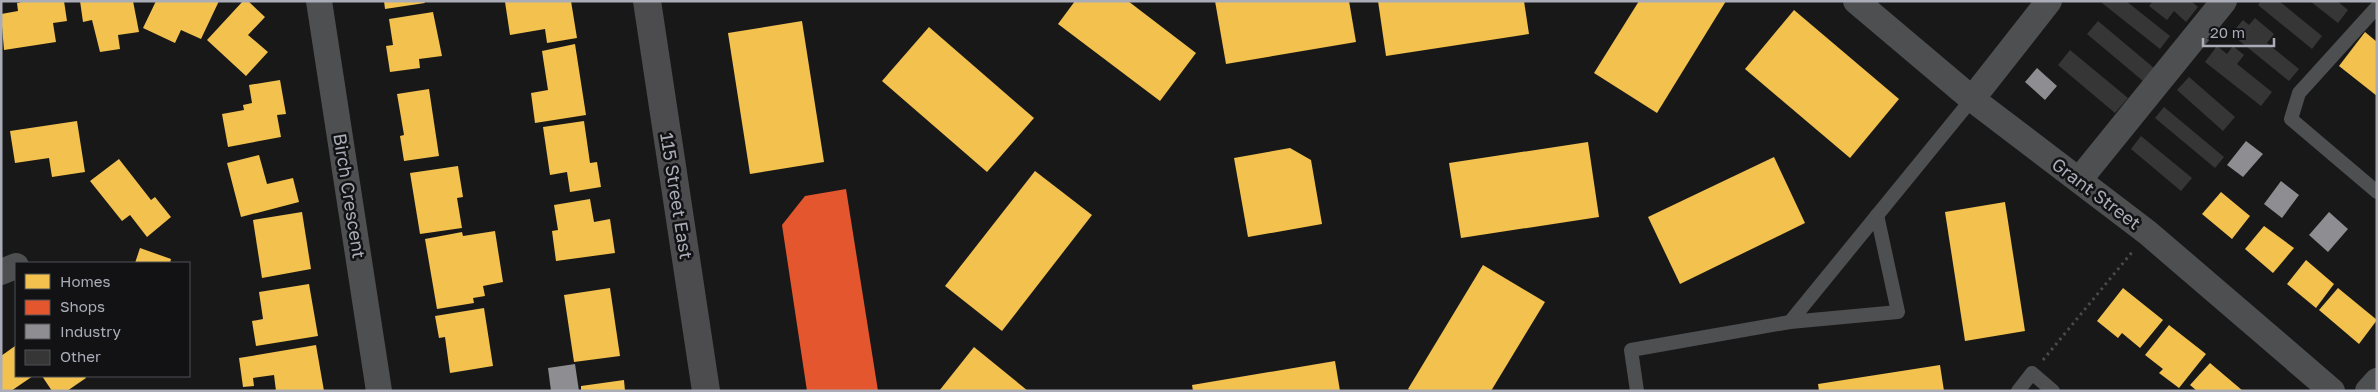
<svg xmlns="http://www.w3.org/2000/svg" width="2378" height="392" viewBox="0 0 2378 392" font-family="'Golos Text',sans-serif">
<rect width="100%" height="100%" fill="#181818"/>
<g fill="#f2c14e">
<polygon points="26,1 64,1 67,21 53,23 56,42 4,50 1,14 18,11 17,3"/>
<polygon points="80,1 133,1 139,32 118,35 120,49 100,52 92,20 83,22"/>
<polygon points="156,1 219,1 201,39 181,30 175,43 143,28"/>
<polygon points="243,1 248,1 265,17 248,35 268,52 246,76 207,40"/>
<polygon points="384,1 424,1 425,3 385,9"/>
<polygon points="510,1 571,1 577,38 547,43 545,29 510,35 505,2"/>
<polygon points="1075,1 1128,1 1196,53 1160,101 1058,24"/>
<polygon points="1215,1 1349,1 1356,42 1226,64"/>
<polygon points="1378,1 1524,1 1529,34 1386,56"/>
<polygon points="1639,1 1726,1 1657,113 1594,73"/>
<polygon points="1794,10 1899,99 1850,158 1745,69"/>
<polygon points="433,12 442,56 419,59 420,68 390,72 386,46 393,45 389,19"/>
<polygon points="802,21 824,162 750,174 728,33"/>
<polygon points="929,27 1034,118 987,172 882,81"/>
<polygon points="2365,32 2377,42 2377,96 2339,66"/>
<polygon points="575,44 586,115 535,123 531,93 548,90 542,51"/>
<polygon points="280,80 286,114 277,115 281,137 228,147 222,114 244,110 243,105 252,103 249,85"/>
<polygon points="429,89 439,156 404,161 400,136 404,135 397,94"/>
<polygon points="77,121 85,172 52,177 49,158 15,163 10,131"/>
<polygon points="584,121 590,163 597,162 601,187 570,192 567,172 550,175 543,127"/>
<polygon points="1588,142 1599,217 1461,238 1449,163"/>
<polygon points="1290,148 1311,160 1322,224 1248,237 1234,158"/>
<polygon points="259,155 267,184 293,178 299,202 241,217 227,163"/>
<polygon points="1774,157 1805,223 1680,284 1648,217"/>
<polygon points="119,159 151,200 155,197 171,217 147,237 130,215 122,221 90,181"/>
<polygon points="458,166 463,197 457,198 462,228 420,234 410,173"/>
<polygon points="1035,171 1092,215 1002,331 945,286"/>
<polygon points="2221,192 2250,216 2232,239 2202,214"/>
<polygon points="590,199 594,222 610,219 615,253 556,261 552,231 558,230 554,205"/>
<polygon points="2005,202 2025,331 1965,341 1945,212"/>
<polygon points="302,212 311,269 262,278 253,220"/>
<polygon points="2264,226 2294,248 2273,273 2245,249"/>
<polygon points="495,231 503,282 483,286 485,296 473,298 474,303 437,309 425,239 462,232 463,236"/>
<polygon points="140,248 171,259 170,263 135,263"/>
<polygon points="2306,260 2334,284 2316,308 2287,284"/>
<polygon points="1483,265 1545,302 1491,391 1411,391 1408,389"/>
<polygon points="309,284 318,336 256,346 252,321 263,319 259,292"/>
<polygon points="610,288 620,356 574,362 564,295"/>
<polygon points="2123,288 2163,320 2140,348 2122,333 2118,338 2097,321"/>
<polygon points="2338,288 2377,320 2359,344 2319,310"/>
<polygon points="484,308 493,366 450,373 445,337 439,338 435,316"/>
<polygon points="2169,325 2206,354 2179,388 2159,373 2163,369 2145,355"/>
<polygon points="316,345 324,391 276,391 274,375 253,378 254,386 243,387 239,358"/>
<polygon points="15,346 16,376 33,376 11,391 1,391 1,356"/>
<polygon points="974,347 1028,391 939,391"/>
<polygon points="1335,361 1340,391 1193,391 1192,385"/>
<polygon points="2210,363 2243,391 2197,391 2190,385"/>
<polygon points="1940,365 1944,391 1819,391 1818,384"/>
<polygon points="42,376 85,376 86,378 67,391 52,391"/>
<polygon points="624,380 625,391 581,391 581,386"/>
</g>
<polygon fill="#e4572e" points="846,189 878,391 807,391 782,225 805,196"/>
<g fill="#8d8d92">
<polygon points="2037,68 2057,86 2045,100 2025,82"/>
<polygon points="2246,141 2263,154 2243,177 2227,165"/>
<polygon points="2281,181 2299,195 2282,218 2264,204"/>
<polygon points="2329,212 2348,229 2328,252 2309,235"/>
<polygon points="575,364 579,391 551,391 548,368"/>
</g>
<g fill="#363637">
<polygon points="2103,1 2126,1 2170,36 2160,49 2102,3"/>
<polygon points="2153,1 2191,1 2198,7 2186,22 2174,11 2167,20 2149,6"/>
<polygon points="2261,1 2279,1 2322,36 2312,49 2258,5"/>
<polygon points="2310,1 2337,1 2348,10 2338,23"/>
<polygon points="2255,18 2274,34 2267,43 2299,69 2289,81 2231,34 2243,20 2249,25"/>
<polygon points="2098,21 2154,68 2143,81 2087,34"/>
<polygon points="2217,46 2227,54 2233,46 2244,55 2237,64 2272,92 2261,106 2205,62"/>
<polygon points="2070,50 2128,98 2115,113 2058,65"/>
<polygon points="2189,77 2235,117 2223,131 2177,90"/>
<polygon points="2164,107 2224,157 2215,168 2155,118"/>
<polygon points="2141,136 2192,178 2181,191 2131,149"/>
</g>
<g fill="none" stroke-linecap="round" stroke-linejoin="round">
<polyline stroke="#494a4c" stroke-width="3" stroke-dasharray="2.5 4" stroke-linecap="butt" points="2043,360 2133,251"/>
<g stroke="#4e4f51" stroke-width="14">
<polyline points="2377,7 2299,93 2291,119 2377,192"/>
<polyline points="1790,322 1898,312 1877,215"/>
<polyline points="1637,391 1631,350 1790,322 1972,99"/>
<polyline points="2018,391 2032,373 2053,391"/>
</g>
<g stroke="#4e4f51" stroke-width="26">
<polyline points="319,1 379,391"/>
<polyline points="1856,1 1972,99 2148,233 2332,391"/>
<polyline points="1972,99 2049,1"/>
<polyline points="2079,180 2224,1"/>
<polyline points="1,272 16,266"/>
<polyline points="2368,391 2377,381"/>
</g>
<polyline stroke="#4c4c4f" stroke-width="28" points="647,1 706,391"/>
</g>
<g text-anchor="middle" stroke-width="5" stroke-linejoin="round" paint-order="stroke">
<g font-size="18" fill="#aaadb8" stroke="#121214">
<text transform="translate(2096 194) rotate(37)" y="6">Grant Street</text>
<text transform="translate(349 196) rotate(81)" y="6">Birch Crescent</text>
<text transform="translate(676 196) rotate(81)" y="6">115 Street East</text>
</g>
</g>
<rect width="2378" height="392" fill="none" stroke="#aaadb8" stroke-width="5"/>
<rect x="15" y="262" width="175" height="115" fill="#121214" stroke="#4f5056"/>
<rect x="25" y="274" width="25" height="15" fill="#f2c14e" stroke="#4f5056"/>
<text x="60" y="287" font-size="15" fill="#aaadb8">Homes</text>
<rect x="25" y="300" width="25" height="15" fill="#e4572e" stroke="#4f5056"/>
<text x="60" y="312" font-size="15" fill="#aaadb8">Shops</text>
<rect x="25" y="324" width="25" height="15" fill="#8d8d92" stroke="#4f5056"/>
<text x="60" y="337" font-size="15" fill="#aaadb8">Industry</text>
<rect x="25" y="350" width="25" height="15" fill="#363637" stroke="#4f5056"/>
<text x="60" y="362" font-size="15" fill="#aaadb8">Other</text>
<path d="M2203 38v8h71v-8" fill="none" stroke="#aaadb8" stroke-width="2.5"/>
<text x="2210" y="38" font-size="15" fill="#aaadb8" stroke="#121214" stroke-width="4" paint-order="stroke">20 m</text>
</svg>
